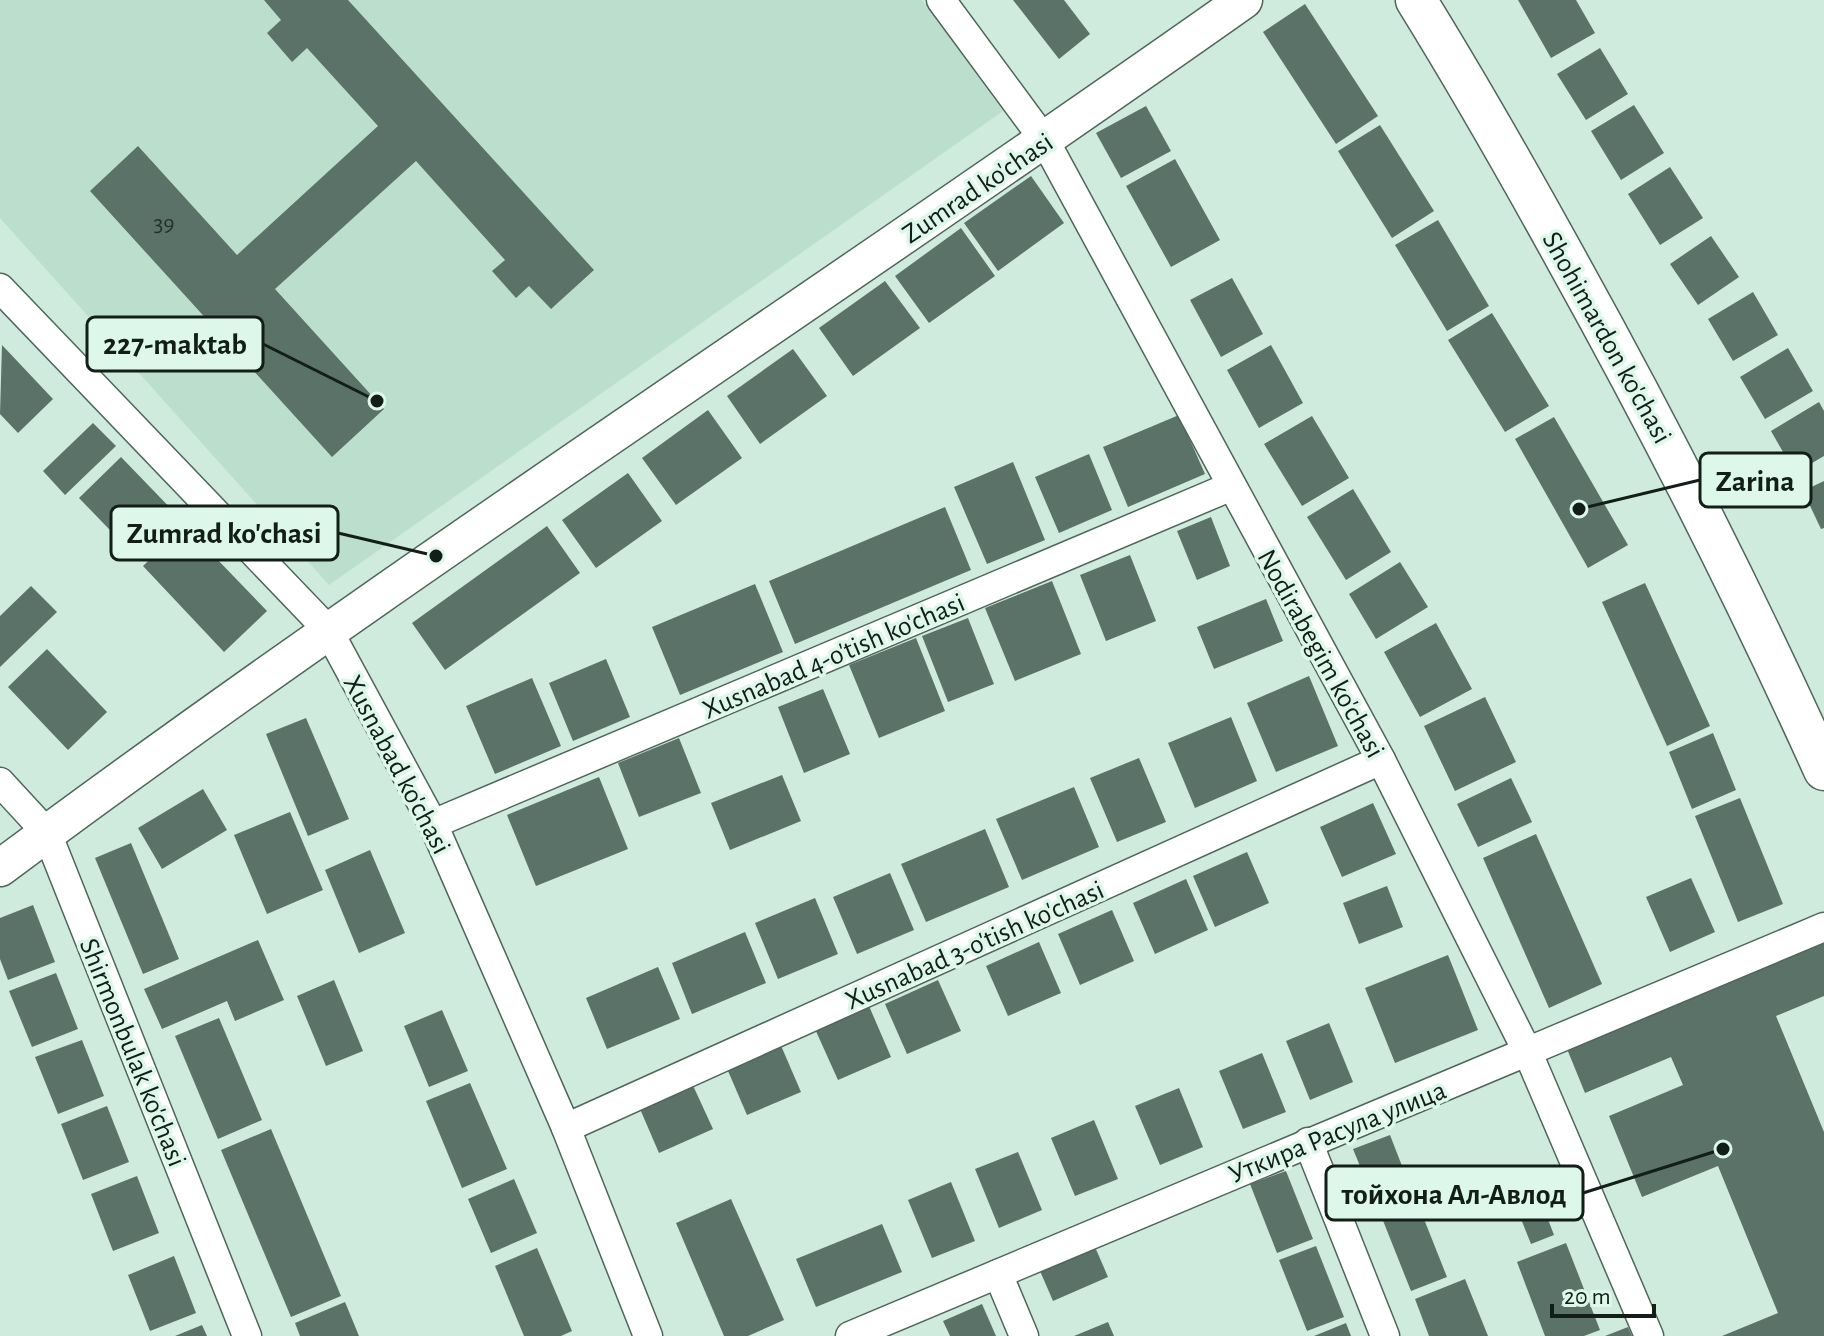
<svg xmlns="http://www.w3.org/2000/svg" width="1824" height="1336" viewBox="0 0 1824 1336" font-family="'Alegreya Sans',sans-serif">
<rect width="100%" height="100%" fill="#cfebde"/>
<polygon fill="#bcdecd" points="0,0 922,0 1003,111 329,585 0,218"/>
<g fill="#5a7267">
<polygon points="264,0 348,0 594,270 551,309 529,286 516,298 492,271 505,260 416,161 275,289 384,409 332,457 90,191 138,146 237,255 378,126 307,48 292,62 267,33 281,20"/>
<polygon points="1013,0 1064,0 1090,34 1059,59"/>
<polygon points="1518,0 1576,0 1595,33 1551,58"/>
<polygon points="1305,4 1378,116 1336,144 1263,32"/>
<polygon points="1600,48 1628,94 1586,120 1557,74"/>
<polygon points="1634,105 1664,153 1621,180 1591,131"/>
<polygon points="1146,106 1171,151 1121,178 1096,133"/>
<polygon points="1380,125 1434,211 1392,238 1338,151"/>
<polygon points="1175,159 1220,240 1171,267 1126,186"/>
<polygon points="1670,167 1703,218 1660,245 1628,194"/>
<polygon points="1031,176 1064,223 998,271 964,223"/>
<polygon points="1438,220 1489,306 1447,331 1395,245"/>
<polygon points="961,228 995,276 929,323 895,276"/>
<polygon points="1711,236 1739,277 1698,305 1670,264"/>
<polygon points="1232,278 1263,334 1221,357 1190,300"/>
<polygon points="885,281 920,328 853,376 819,328"/>
<polygon points="1753,292 1778,335 1733,361 1708,319"/>
<polygon points="1492,313 1549,406 1505,432 1448,340"/>
<polygon points="2,345 53,399 18,433 0,414"/>
<polygon points="1271,345 1303,403 1259,428 1227,370"/>
<polygon points="1788,348 1813,391 1765,419 1740,377"/>
<polygon points="793,349 827,396 760,444 727,396"/>
<polygon points="1819,402 1824,411 1824,456 1795,473 1771,431"/>
<polygon points="708,410 742,458 676,505 642,458"/>
<polygon points="1179,415 1205,474 1128,507 1103,447"/>
<polygon points="1312,416 1349,478 1302,506 1264,444"/>
<polygon points="1554,417 1628,545 1588,568 1515,439"/>
<polygon points="93,423 116,446 65,495 43,471"/>
<polygon points="1089,454 1112,510 1059,533 1035,477"/>
<polygon points="121,457 178,516 136,557 79,498"/>
<polygon points="1013,462 1045,540 987,564 954,487"/>
<polygon points="628,473 662,521 596,568 562,520"/>
<polygon points="1824,481 1824,528 1821,529 1803,491"/>
<polygon points="1353,489 1391,552 1346,580 1307,517"/>
<polygon points="945,507 971,570 795,644 769,581"/>
<polygon points="1211,517 1230,566 1197,580 1177,531"/>
<polygon points="185,526 267,611 224,652 143,566"/>
<polygon points="547,526 580,573 445,670 412,623"/>
<polygon points="1130,555 1156,621 1106,641 1080,575"/>
<polygon points="1400,562 1428,607 1376,639 1349,594"/>
<polygon points="1052,581 1081,654 1015,681 985,608"/>
<polygon points="1645,583 1710,726 1667,746 1602,602"/>
<polygon points="755,584 783,652 680,695 652,627"/>
<polygon points="31,586 57,612 0,667 0,616"/>
<polygon points="1266,599 1283,641 1214,669 1197,627"/>
<polygon points="968,618 994,684 948,702 922,636"/>
<polygon points="1436,623 1472,689 1420,717 1384,652"/>
<polygon points="916,638 945,711 879,738 849,665"/>
<polygon points="47,649 107,712 68,750 8,687"/>
<polygon points="606,659 630,717 573,741 549,683"/>
<polygon points="1309,676 1338,746 1276,772 1247,703"/>
<polygon points="532,678 561,746 495,774 466,706"/>
<polygon points="823,689 850,754 804,773 778,707"/>
<polygon points="1485,697 1516,762 1455,791 1424,726"/>
<polygon points="1231,717 1257,781 1195,808 1168,743"/>
<polygon points="306,718 349,819 308,836 266,734"/>
<polygon points="1713,733 1736,790 1692,809 1669,752"/>
<polygon points="679,738 701,793 639,817 618,763"/>
<polygon points="1139,758 1166,822 1117,842 1090,778"/>
<polygon points="782,775 801,821 730,850 711,803"/>
<polygon points="599,777 628,849 536,886 507,815"/>
<polygon points="1511,778 1532,822 1478,847 1457,804"/>
<polygon points="1074,787 1099,847 1022,880 996,819"/>
<polygon points="203,789 227,830 162,869 138,828"/>
<polygon points="1740,798 1783,904 1738,922 1695,816"/>
<polygon points="1373,803 1396,854 1342,877 1320,827"/>
<polygon points="290,812 323,890 267,914 234,835"/>
<polygon points="985,829 1009,887 926,922 901,864"/>
<polygon points="1536,834 1602,984 1549,1008 1483,858"/>
<polygon points="131,843 179,959 143,974 95,858"/>
<polygon points="370,850 405,933 359,953 325,870"/>
<polygon points="1247,852 1269,903 1215,927 1193,876"/>
<polygon points="890,873 914,930 857,954 833,897"/>
<polygon points="1691,878 1715,932 1670,952 1646,897"/>
<polygon points="1186,879 1208,930 1155,954 1133,903"/>
<polygon points="1387,886 1403,927 1359,944 1343,903"/>
<polygon points="815,898 838,954 778,979 755,923"/>
<polygon points="33,905 55,962 8,980 0,959 0,918"/>
<polygon points="1112,910 1134,961 1080,985 1058,934"/>
<polygon points="745,932 766,983 692,1014 672,963"/>
<polygon points="1824,937 1824,996 1776,1016 1824,1132 1824,1336 1722,1336 1778,1313 1718,1166 1642,1197 1609,1116 1683,1085 1671,1057 1585,1093 1565,1044"/>
<polygon points="258,940 284,1000 235,1021 227,1001 162,1029 144,989"/>
<polygon points="1039,942 1061,993 1008,1016 986,966"/>
<polygon points="1448,955 1478,1030 1395,1063 1365,988"/>
<polygon points="658,967 680,1019 607,1049 586,998"/>
<polygon points="56,973 78,1029 32,1047 9,991"/>
<polygon points="334,980 363,1051 326,1066 297,996"/>
<polygon points="938,980 961,1031 907,1054 885,1004"/>
<polygon points="869,1006 891,1057 838,1080 815,1029"/>
<polygon points="442,1010 468,1071 429,1087 404,1026"/>
<polygon points="219,1018 262,1120 218,1139 175,1036"/>
<polygon points="1329,1023 1353,1082 1310,1100 1286,1041"/>
<polygon points="82,1040 104,1096 58,1114 35,1057"/>
<polygon points="779,1041 801,1092 747,1115 725,1064"/>
<polygon points="1262,1053 1286,1112 1243,1129 1219,1071"/>
<polygon points="690,1079 713,1129 659,1153 637,1102"/>
<polygon points="470,1083 507,1169 462,1188 426,1101"/>
<polygon points="1179,1088 1203,1147 1160,1165 1135,1106"/>
<polygon points="107,1106 129,1162 83,1180 61,1124"/>
<polygon points="1094,1120 1118,1179 1075,1196 1051,1138"/>
<polygon points="271,1129 341,1296 291,1317 221,1150"/>
<polygon points="1390,1135 1409,1184 1373,1198 1353,1149"/>
<polygon points="1018,1152 1042,1210 999,1228 975,1169"/>
<polygon points="1529,1170 1554,1235 1531,1244 1505,1179"/>
<polygon points="1286,1171 1313,1239 1277,1253 1250,1184"/>
<polygon points="137,1176 159,1233 113,1251 91,1194"/>
<polygon points="514,1179 537,1233 491,1253 468,1199"/>
<polygon points="951,1182 975,1241 932,1258 908,1200"/>
<polygon points="1414,1194 1447,1277 1411,1291 1378,1208"/>
<polygon points="731,1199 784,1320 748,1336 724,1336 676,1223"/>
<polygon points="882,1224 902,1272 816,1307 796,1259"/>
<polygon points="1092,1240 1108,1277 1053,1301 1037,1264"/>
<polygon points="1566,1243 1600,1330 1584,1336 1545,1336 1517,1262"/>
<polygon points="1316,1246 1344,1317 1307,1331 1279,1260"/>
<polygon points="537,1248 572,1331 561,1336 524,1336 495,1266"/>
<polygon points="174,1256 196,1313 150,1331 128,1275"/>
<polygon points="1465,1279 1488,1336 1429,1336 1415,1299"/>
<polygon points="345,1302 359,1336 300,1336 295,1323"/>
<polygon points="982,1304 996,1336 950,1336 943,1321"/>
<polygon points="1108,1322 1114,1336 1074,1336"/>
<polygon points="1346,1323 1351,1336 1314,1336"/>
<polygon points="202,1325 207,1336 175,1336"/>
<polygon points="1628,1327 1632,1336 1605,1336"/>
</g>
<g fill="none" stroke-linecap="round" stroke-linejoin="round">
<defs>
<g id="minor">
<polyline points="941,0 1045,141 1381,760 1528,1053 1649,1336"/>
<polyline points="0,288 328,630 433,824 566,1128 648,1336"/>
<polyline points="0,782 47,833 247,1336"/>
<polyline points="433,824 1232,486"/>
<polyline points="566,1128 1381,760"/>
<polyline points="1308,1142 1385,1336"/>
<polyline points="998,1274 1024,1336"/>
<polyline points="850,1336 1824,927"/>
</g>
<path id="tertiary" d="M 0,868 C 406,566 831,292 1244,0"/>
<path id="secondary" d="M 1416,0 C 1468,84 1517,170 1565,257 C 1658,424 1745,595 1824,770"/>
</defs>
<use href="#minor" stroke="#4e665b" stroke-width="31"/>
<use href="#tertiary" stroke="#4e665b" stroke-width="39"/>
<use href="#secondary" stroke="#4e665b" stroke-width="43"/>
<use href="#minor" stroke="#fff" stroke-width="28"/>
<use href="#tertiary" stroke="#fff" stroke-width="36"/>
<use href="#secondary" stroke="#fff" stroke-width="40"/>
</g>
<g text-anchor="middle" stroke-width="7" stroke-linejoin="round" paint-order="stroke">
<g font-size="24" fill="#26332c">
<text x="164" y="231">39</text>
</g>
<g font-size="28" fill="#141e19" stroke="#ddf8eb">
<text transform="translate(977 187) rotate(-34)" y="10">Zumrad ko'chasi</text>
<text transform="translate(1608 337) rotate(61)" y="10">Shohimardon ko'chasi</text>
<text transform="translate(1322 653) rotate(61)" y="10">Nodirabegim ko'chasi</text>
<text transform="translate(833 655) rotate(-23)" y="10">Xusnabad 4-o'tish ko'chasi</text>
<text transform="translate(398 764) rotate(62)" y="10">Xusnabad ko'chasi</text>
<text transform="translate(974 944) rotate(-24)" y="10">Xusnabad 3-o'tish ko'chasi</text>
<text transform="translate(134 1052) rotate(68)" y="10">Shirmonbulak ko'chasi</text>
<text transform="translate(1337 1131) rotate(-22)" y="10">Уткира Расула улица</text>
</g>
</g>
<path fill="none" stroke="#141e19" stroke-width="3" d="M377 401L263 344M1579 509L1700 480M436 556L338 533M1723 1149L1583 1193"/>
<g fill="#141e19" stroke="#ddf8eb" stroke-width="3">
<circle cx="377" cy="401" r="8"/>
<circle cx="1579" cy="509" r="8"/>
<circle cx="436" cy="556" r="8"/>
<circle cx="1723" cy="1149" r="8"/>
</g>
<g fill="#ddf8eb" stroke="#141e19" stroke-width="3">
<rect x="87" y="317" width="176" height="54" rx="8"/>
<rect x="1700" y="453" width="111" height="54" rx="8"/>
<rect x="111" y="506" width="227" height="54" rx="8"/>
<rect x="1326" y="1166" width="257" height="54" rx="8"/>
</g>
<g font-size="30" text-anchor="middle" font-weight="bold" fill="#141e19">
<text x="175" y="354">227-maktab</text>
<text x="1755" y="491">Zarina</text>
<text x="224" y="543">Zumrad ko'chasi</text>
<text x="1454" y="1204">тойхона Ал-Авлод</text>
</g>
<path d="M1552 1304v12h102v-12" fill="none" stroke="#141e19" stroke-width="4"/>
<text x="1564" y="1304" font-size="24" fill="#141e19" stroke="#ddf8eb" stroke-width="6" paint-order="stroke">20 m</text>
</svg>
